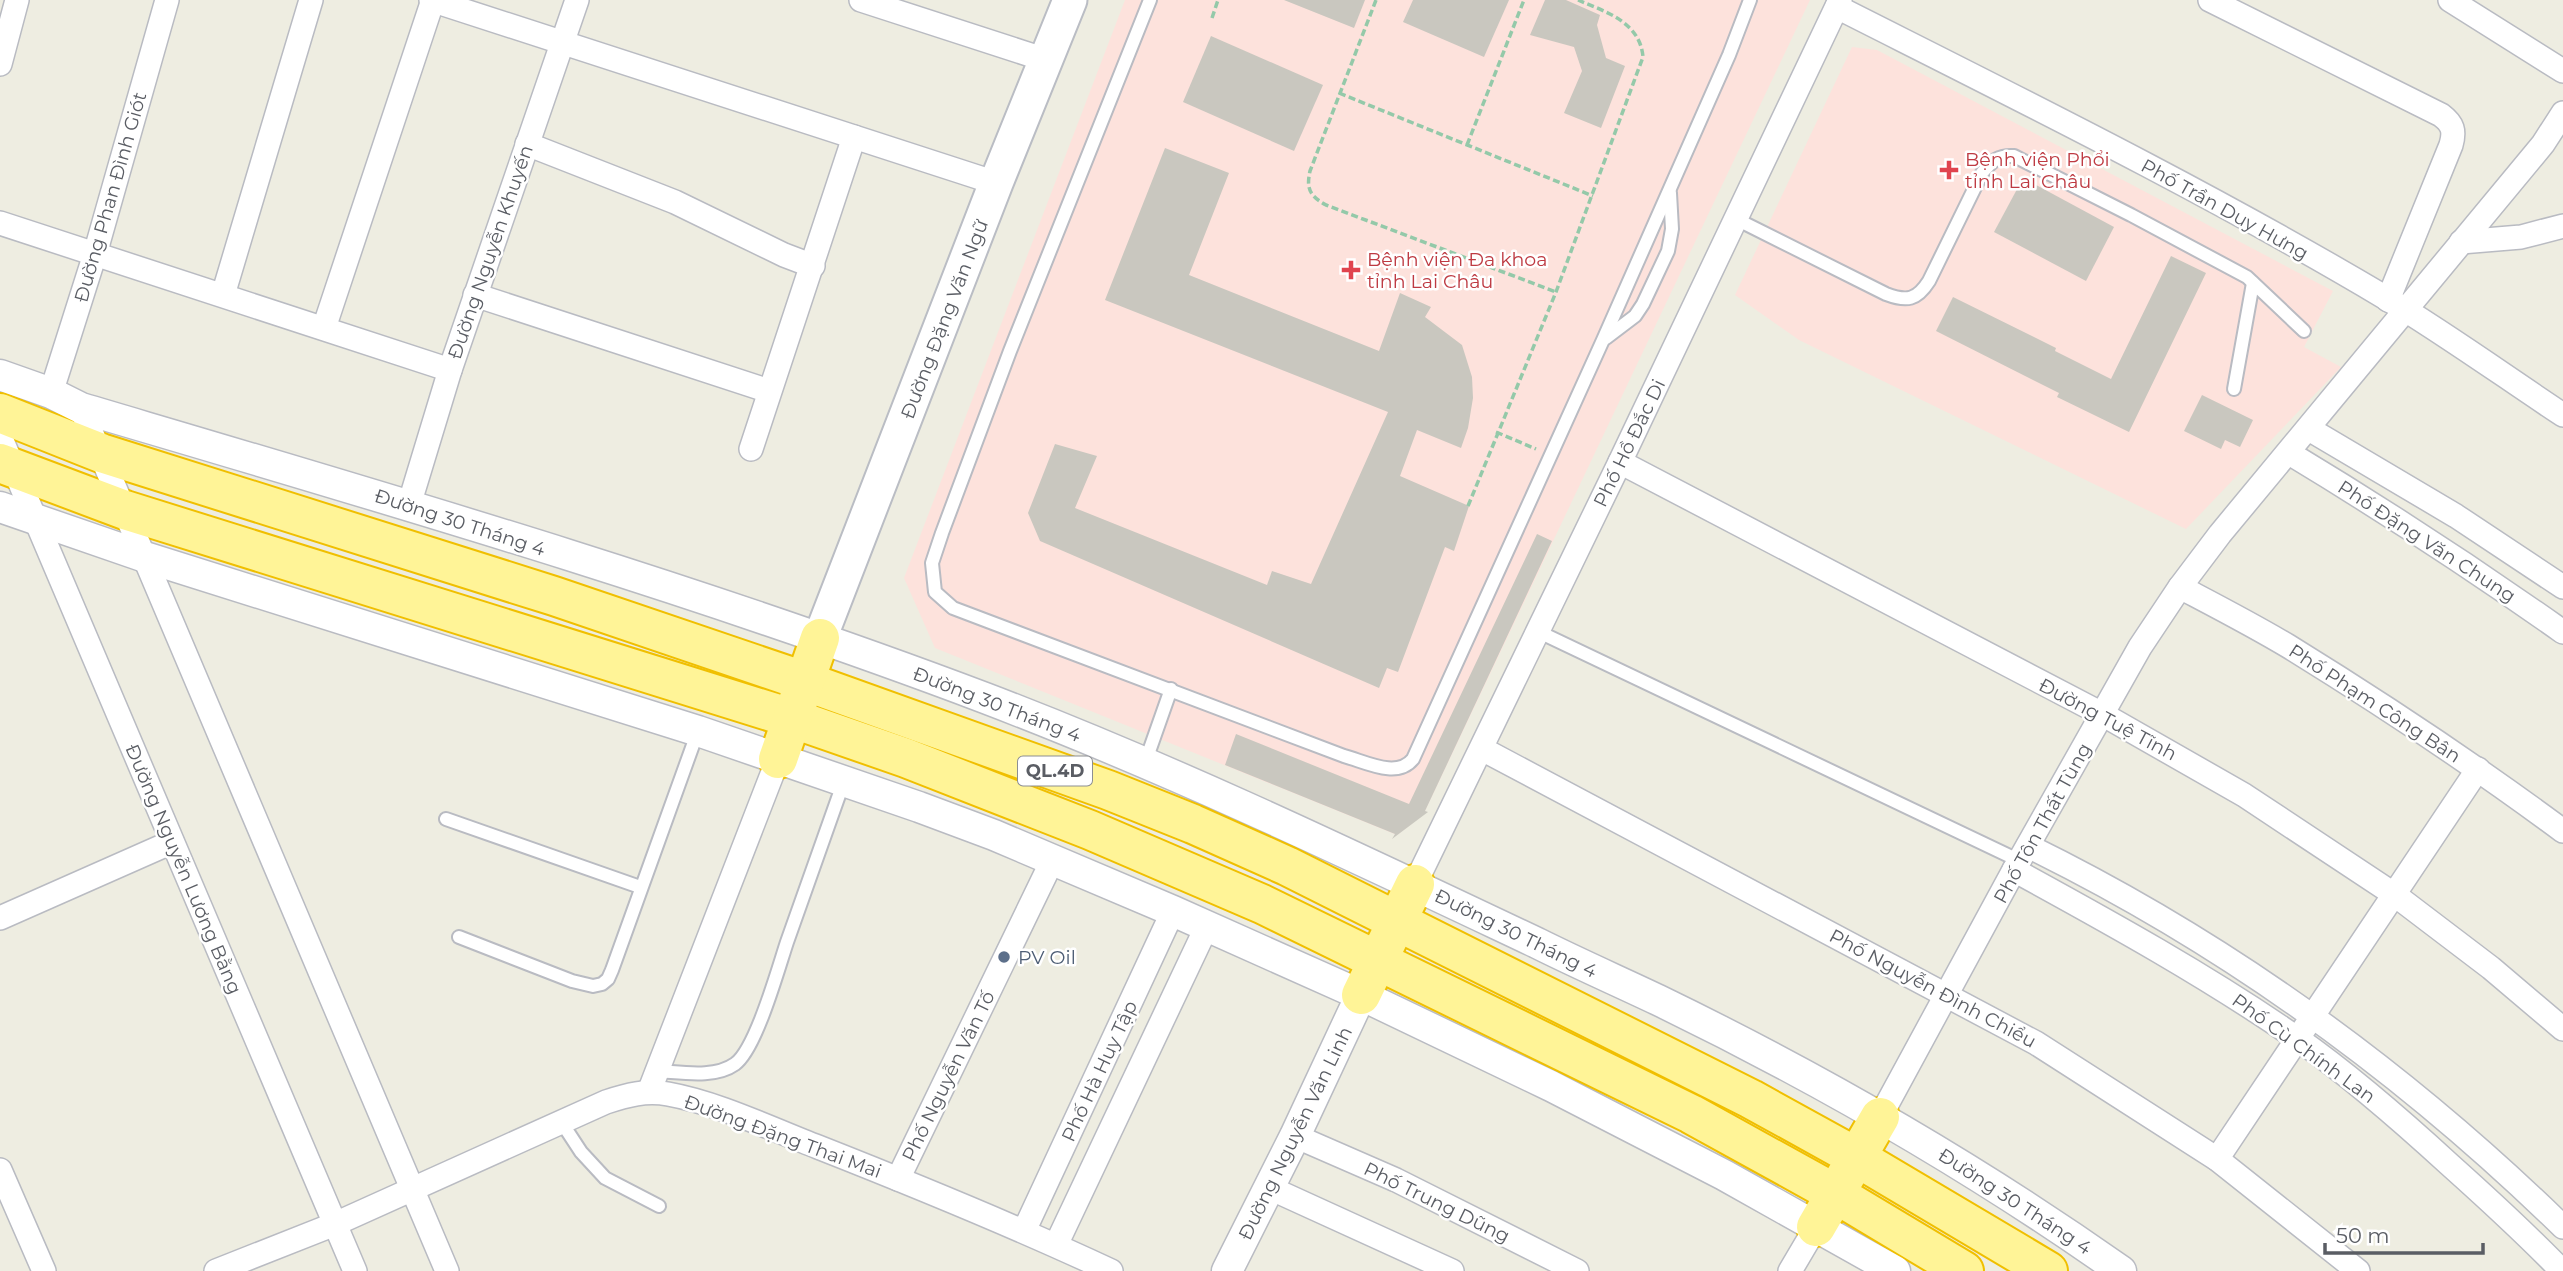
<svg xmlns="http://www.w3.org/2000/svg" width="2563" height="1271" viewBox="0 0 2563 1271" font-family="Montserrat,sans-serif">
<rect width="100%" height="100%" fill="#eeede1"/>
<g fill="#fde2dc">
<polygon points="1125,0 1810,0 1423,815 1397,835 935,648 904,578"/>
<polygon points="1852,47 1877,50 2333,291 2304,347 2341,367 2186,529 1799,340 1735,295"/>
</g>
<g fill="#c9c7bf">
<polygon points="1284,0 1365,0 1354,28"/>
<polygon points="1413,0 1509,0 1484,57 1403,22"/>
<polygon points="1545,0 1566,0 1600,15 1597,25 1606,58 1625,66 1601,128 1564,113 1582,71 1574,47 1530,35"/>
<polygon points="1211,36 1323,85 1294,151 1183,102"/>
<polygon points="1165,148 1229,173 1189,275 1379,351 1400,293 1431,307 1425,317 1462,345 1472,377 1473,398 1468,428 1461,448 1417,430 1400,476 1469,506 1454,551 1445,547 1398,672 1387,668 1379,688 1040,541 1028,513 1055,444 1097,456 1075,508 1267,585 1272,571 1311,584 1388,412 1105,300"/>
<polygon points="2023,178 2114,227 2086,281 1994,232"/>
<polygon points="2171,256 2206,273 2129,432 2057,397 2059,393 1936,331 1953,297 2056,348 2055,351 2111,379"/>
<polygon points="2202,395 2253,420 2240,447 2225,440 2221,449 2184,431"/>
<polygon points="1537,534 1552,541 1425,811 1428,812 1392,839 1395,834 1225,765 1236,734 1409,804"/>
</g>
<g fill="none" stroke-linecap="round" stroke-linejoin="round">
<defs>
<g id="service">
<path d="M 1150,0 L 1010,351 L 942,533 L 932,563 L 935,592 L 953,608 L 1344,756 C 1366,762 1397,779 1413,759 L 1603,340 L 1729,55 L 1750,0"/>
<path d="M 1736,219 L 1886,294 C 1907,302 1917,300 1929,281 L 1982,173 C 1992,161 1998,155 2014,156 L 2131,215 L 2247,277 L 2304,331"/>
<polyline points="1606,338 1635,316 1643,304 1668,251 1672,229 1670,193"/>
<polyline points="2234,389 2253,283"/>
<polyline points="1537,631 2020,861"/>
<polyline points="1145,763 1171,689"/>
<polyline points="446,819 640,887"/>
<polyline points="459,937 572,981 593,986 602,984 608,979 612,970 698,731"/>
<path d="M 656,1071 C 680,1072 714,1079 735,1064 C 756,1049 778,969 787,942 C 806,889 825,835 844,781"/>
<polyline points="562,1123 581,1152 605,1178 659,1206"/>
</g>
<g id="minor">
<polyline points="431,0 996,183"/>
<polyline points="861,0 1046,60"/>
<path d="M 2210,0 L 2441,115 C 2453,124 2455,131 2451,145 L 2388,300"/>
<polyline points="2450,0 2563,71"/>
<path d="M 1837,7 C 2021,100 2208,192 2386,298 C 2446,334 2504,376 2563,415"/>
<polyline points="0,64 17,0"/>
<polyline points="527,144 675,202 784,255 813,266"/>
<polyline points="0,223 450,370"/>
<polyline points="2461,242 2521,237 2563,226"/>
<polyline points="223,295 311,0"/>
<polyline points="475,295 769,391"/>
<polyline points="324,328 433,0"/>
<polyline points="51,393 95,254 167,0"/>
<polyline points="81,408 447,1271"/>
<polyline points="2309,429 2456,516 2563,587"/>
<polyline points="0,436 355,1271"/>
<polyline points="751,449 854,137"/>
<path d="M 2289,453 C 2382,509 2474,569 2563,632"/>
<polyline points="1620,462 2102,714 2244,795 2395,895 2491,968 2563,1029"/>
<polyline points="409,505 450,370 577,0"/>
<path d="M 2180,587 C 2216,606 2253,625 2288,646 C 2382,704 2474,765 2563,831"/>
<polyline points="1482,749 2036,1043 2217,1159 2358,1271"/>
<path d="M 2028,846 C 2226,943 2405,1073 2563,1227"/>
<path d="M 2014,870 C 2111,923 2207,976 2298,1039 C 2352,1077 2401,1120 2450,1165 C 2488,1199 2526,1234 2562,1271"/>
<polyline points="1415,884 1620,462 1840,0"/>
<polyline points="0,918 172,842"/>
<polyline points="649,1092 778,759"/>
<polyline points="1880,1117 2014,870 2140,647 2180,587 2220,534 2543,144 2563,113"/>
<polyline points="1295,1136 1396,1180 1577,1271"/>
<polyline points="2217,1159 2478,769"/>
<polyline points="0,1170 44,1271"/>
<polyline points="898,1179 1053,859"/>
<polyline points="1270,1188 1452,1271"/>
<polyline points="1024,1231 1173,911"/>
<polyline points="1056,1245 1207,926"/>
<path d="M 216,1271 L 335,1224 L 606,1102 C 627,1095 646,1090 668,1094 C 718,1103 771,1129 818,1147 C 917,1186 1015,1226 1111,1271"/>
<polyline points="1790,1271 1816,1227"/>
</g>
<g id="tertiary">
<path d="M 0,375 L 51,393 L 81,408 C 385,498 689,586 985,698 C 1174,770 1355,857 1537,943 C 1577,963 1618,981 1658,1000 C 1819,1078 1975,1168 2121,1271"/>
<polyline points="0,507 145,557 698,731 919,807 994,835 1173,911 1361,995 1551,1086 1724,1175 1895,1271"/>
<polyline points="1227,1271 1295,1136 1361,995"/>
</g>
<polyline id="secondary" points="820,638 996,183 1070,0"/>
<g id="trunk">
<polyline points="0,413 101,453 554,596 804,681 1108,790 1193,824 1287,866 1751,1099 1856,1157 2048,1271"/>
<polyline points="0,463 125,510 791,718 906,758 1090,830 1262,904 1691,1114 1834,1193 1964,1271"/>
<polyline points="778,759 820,638"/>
<polyline points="1361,995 1415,884"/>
<polyline points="1816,1227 1880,1117"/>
</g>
</defs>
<use href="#service" stroke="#b9bbc2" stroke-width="16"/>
<use href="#minor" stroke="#b9bbc2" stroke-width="26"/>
<use href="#tertiary" stroke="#b9bbc2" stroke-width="33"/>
<use href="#secondary" stroke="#babdc4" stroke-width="37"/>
<use href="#trunk" stroke="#f0bf00" stroke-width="42"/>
<g stroke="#94c9a9" stroke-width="3.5" stroke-dasharray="7 3.5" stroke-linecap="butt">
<path d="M 1376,0 L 1310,171 C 1306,189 1310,196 1326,205 L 1556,292"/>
<polyline points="1212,18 1218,0"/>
<polyline points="1339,93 1593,196"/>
<polyline points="1467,145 1524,0"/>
<polyline points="1496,432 1536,449"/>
<path d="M 1468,506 L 1556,292 L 1643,57 C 1640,22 1606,12 1578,0"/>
</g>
<use href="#service" stroke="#fff" stroke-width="12"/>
<use href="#minor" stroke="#fff" stroke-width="23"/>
<use href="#tertiary" stroke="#fff" stroke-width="30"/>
<use href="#secondary" stroke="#fff" stroke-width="33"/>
<use href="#trunk" stroke="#fff497" stroke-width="38"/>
</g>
<g fill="#e0444e" stroke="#fff" stroke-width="2.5">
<path d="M1945.5 159.5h7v7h7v7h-7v7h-7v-7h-7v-7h7z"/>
<path d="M1347.5 259.5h7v7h7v7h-7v7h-7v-7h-7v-7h7z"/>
</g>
<circle fill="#5c6f8a" stroke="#fff" stroke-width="2.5" cx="1004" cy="957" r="7"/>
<g text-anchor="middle" stroke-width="5" stroke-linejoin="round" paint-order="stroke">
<rect fill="#fff" stroke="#8c8e92" stroke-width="2" x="1018" y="756.5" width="74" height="29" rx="5"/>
<g font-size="18" font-weight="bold" fill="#5a5d64">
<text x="1055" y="777">QL.4D</text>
</g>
<g font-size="19" fill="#be3a42" stroke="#fff" text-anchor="start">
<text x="1965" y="166">Bệnh viện Phổi<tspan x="1965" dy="22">tỉnh Lai Châu</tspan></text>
<text x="1367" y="266">Bệnh viện Đa khoa<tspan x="1367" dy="22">tỉnh Lai Châu</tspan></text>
</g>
<g font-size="19" fill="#5a5d64" stroke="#fff">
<text transform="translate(110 197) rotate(-74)" y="7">Đường Phan Đình Giót</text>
<text transform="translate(2225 209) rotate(29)" y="7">Phố Trần Duy Hưng</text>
<text transform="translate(490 252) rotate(-71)" y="7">Đường Nguyễn Khuyến</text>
<text transform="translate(944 319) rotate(-69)" y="7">Đường Đặng Văn Ngữ</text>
<text transform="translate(1629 443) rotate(-64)" y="7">Phố Hồ Đắc Di</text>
<text transform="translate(460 522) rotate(18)" y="7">Đường 30 Tháng 4</text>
<text transform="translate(2427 541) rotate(33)" y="7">Phố Đặng Văn Chung</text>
<text transform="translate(2375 703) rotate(33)" y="7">Phố Phạm Công Bân</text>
<text transform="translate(997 704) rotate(21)" y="7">Đường 30 Tháng 4</text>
<text transform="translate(2108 719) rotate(28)" y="7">Đường Tuệ Tĩnh</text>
<text transform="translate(2042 823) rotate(-61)" y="7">Phố Tôn Thất Tùng</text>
<text transform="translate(184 869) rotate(67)" y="7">Đường Nguyễn Lương Bằng</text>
<text transform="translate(1516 933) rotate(26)" y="7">Đường 30 Tháng 4</text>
<text transform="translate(1933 988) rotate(28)" y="7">Phố Nguyễn Đình Chiểu</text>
<text transform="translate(2304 1048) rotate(36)" y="7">Phố Cù Chính Lan</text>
<text transform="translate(1099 1071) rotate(-65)" y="7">Phố Hà Huy Tập</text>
<text transform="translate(948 1076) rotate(-64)" y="7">Phố Nguyễn Văn Tố</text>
<text transform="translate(1295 1133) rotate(-64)" y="7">Đường Nguyễn Văn Linh</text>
<text transform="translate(783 1136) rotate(20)" y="7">Đường Đặng Thai Mai</text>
<text transform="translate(2015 1201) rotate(33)" y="7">Đường 30 Tháng 4</text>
<text transform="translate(1437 1202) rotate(26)" y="7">Phố Trung Dũng</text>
</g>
<g font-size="19" fill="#4e5e75" stroke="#fff" text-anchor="start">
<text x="1018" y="964">PV Oil</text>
</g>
</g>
<path d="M2325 1243v10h158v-10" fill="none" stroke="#5a5d64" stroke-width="3.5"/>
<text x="2336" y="1243" font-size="21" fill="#5a5d64" stroke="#ffffff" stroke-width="5" paint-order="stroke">50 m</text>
</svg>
